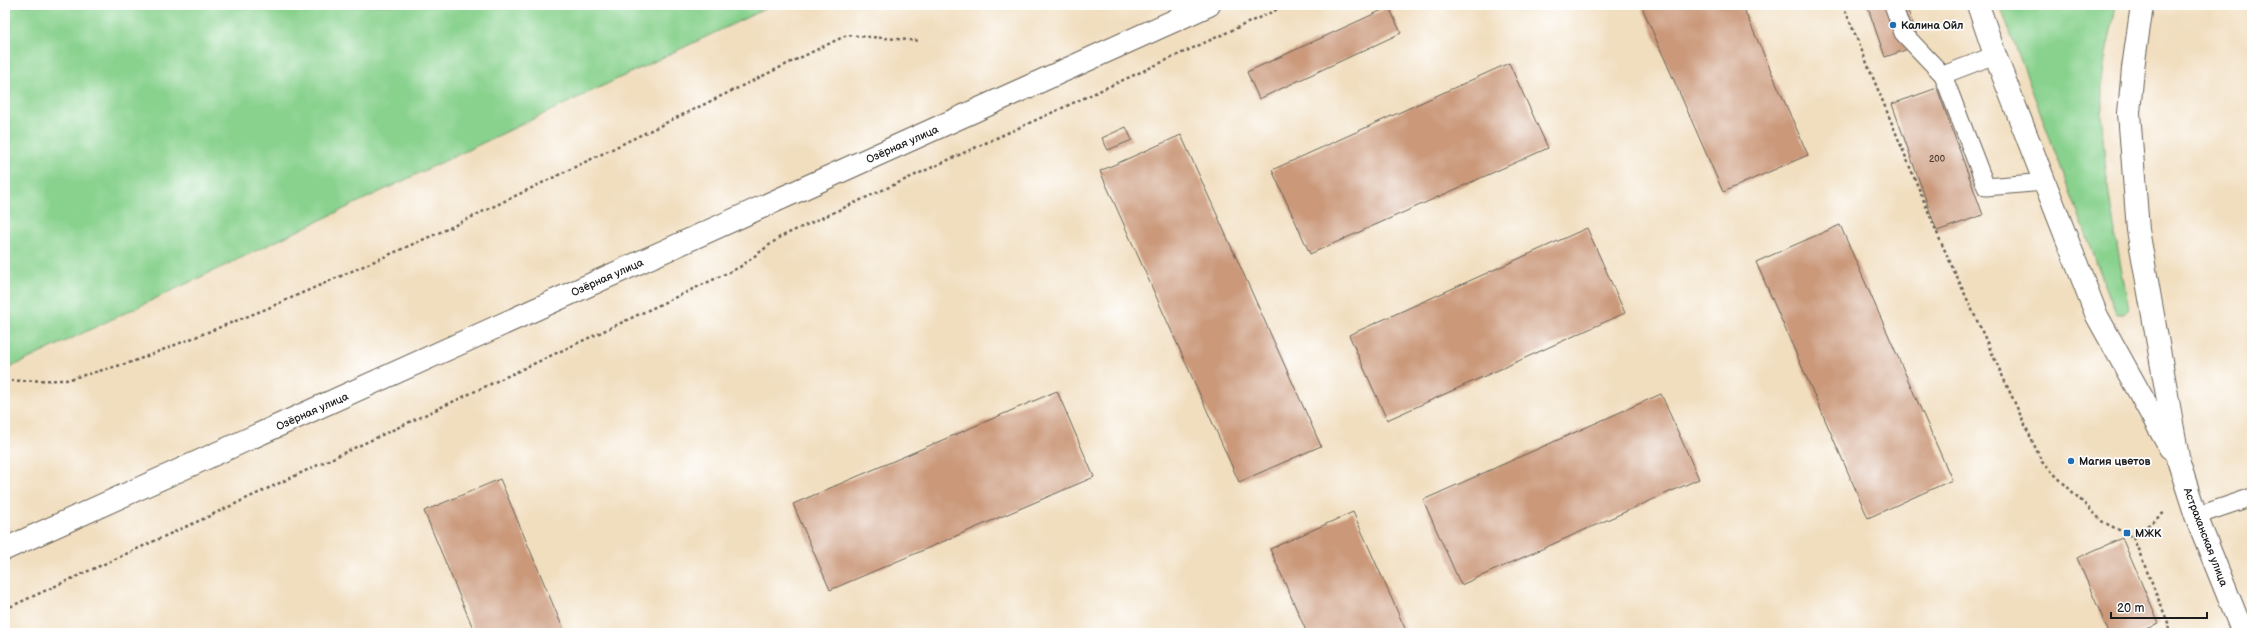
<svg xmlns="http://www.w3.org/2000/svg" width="2257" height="638" viewBox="0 0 2257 638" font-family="'Balsamiq Sans',sans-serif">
<rect width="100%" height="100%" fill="#fff"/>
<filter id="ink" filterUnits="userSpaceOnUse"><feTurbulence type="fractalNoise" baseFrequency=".025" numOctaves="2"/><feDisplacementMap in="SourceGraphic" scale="8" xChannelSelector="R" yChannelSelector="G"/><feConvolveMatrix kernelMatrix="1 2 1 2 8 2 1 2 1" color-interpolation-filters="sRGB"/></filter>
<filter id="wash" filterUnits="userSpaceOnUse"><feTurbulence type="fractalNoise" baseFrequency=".012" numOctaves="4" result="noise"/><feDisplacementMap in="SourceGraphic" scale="16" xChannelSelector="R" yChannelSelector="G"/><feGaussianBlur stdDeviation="0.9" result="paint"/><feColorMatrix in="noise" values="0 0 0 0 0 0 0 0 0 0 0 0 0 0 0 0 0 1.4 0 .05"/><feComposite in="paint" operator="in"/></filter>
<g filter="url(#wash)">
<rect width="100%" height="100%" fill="#f1debf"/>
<g fill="#89d28e" stroke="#527755">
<polygon points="5,5 773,5 5,370"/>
<path d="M 2000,5 L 2116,5 C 2112,31 2103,59 2102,86 C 2100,162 2115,234 2129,309 L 2124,314 L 2116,314 Z"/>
</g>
<g id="blocks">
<g fill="#cb997a">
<polygon points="1641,5 1742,5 1808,155 1723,192"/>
<polygon points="1867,5 1906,5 1920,45 1885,57"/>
<polygon points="1389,7 1401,33 1259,99 1247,72"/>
<polygon points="1509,63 1548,148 1310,254 1272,170"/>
<polygon points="1937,88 1983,215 1937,231 1892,104"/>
<polygon points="1126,127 1132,140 1108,150 1102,138"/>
<polygon points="1181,135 1321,446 1239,482 1100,171"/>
<polygon points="1840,225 1952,480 1868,518 1756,262"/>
<polygon points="1587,228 1625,313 1387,420 1349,335"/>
<polygon points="1057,391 1094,477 830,590 793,504"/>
<polygon points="1661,394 1699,479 1461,585 1423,500"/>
<polygon points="500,479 565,633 475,633 424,511"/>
<polygon points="1353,512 1407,633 1307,633 1270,549"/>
<polygon points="2122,538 2159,624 2137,633 2109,633 2077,558"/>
</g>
</g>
</g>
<g filter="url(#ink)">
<use href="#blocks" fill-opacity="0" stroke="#676055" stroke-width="1"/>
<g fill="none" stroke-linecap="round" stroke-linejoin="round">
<defs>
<g id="service">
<polyline points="1893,5 1903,33 1943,75 1986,187 2045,182"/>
<polyline points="1943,75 1995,55"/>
<polyline points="2196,516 2252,497"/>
</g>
<polyline id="tertiary" points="5,549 1209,5"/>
<g id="primary">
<polyline points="1978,5 1995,55 2097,316 2170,448"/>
<polyline points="2142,5 2133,68 2129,113 2138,230 2179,463 2196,516 2243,633"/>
</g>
</defs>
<use href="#service" stroke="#676055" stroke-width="19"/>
<use href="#tertiary" stroke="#676055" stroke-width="24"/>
<use href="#primary" stroke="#676055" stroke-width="24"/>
<g stroke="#676055" stroke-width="2.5" stroke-dasharray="3 3" stroke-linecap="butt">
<polyline points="1843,5 1940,240 2042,462 2103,522 2133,537 2169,625 2168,633"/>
<polyline points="5,381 66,380 132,362 266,309 445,230 847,35 920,41"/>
<polyline points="2133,537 2165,512"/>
<polyline points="5,609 205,518 740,267 780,237 1287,5"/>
</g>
<use href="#service" stroke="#fff" stroke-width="17"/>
<use href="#tertiary" stroke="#fff" stroke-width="22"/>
<use href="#primary" stroke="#fff" stroke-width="22"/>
</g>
</g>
<g fill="#1f6fb2" stroke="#fff" stroke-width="1.5">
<circle cx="1893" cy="25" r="4"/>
<circle cx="2071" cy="461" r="4"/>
<rect x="2123" y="529" width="8" height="8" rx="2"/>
</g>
<g text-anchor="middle" stroke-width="3.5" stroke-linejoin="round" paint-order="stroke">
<g font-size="9" fill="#483b34">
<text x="1937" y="162">200</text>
</g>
<g font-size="11" font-weight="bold" fill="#1c1c1c" stroke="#fff" text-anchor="start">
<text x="1901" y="29">Калина Ойл</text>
<text x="2079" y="465">Магия цветов</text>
<text x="2135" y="537">МЖК</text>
</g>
<g font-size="11" fill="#1c1c1c" stroke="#fff">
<text transform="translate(902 144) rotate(-24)" y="4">Озёрная улица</text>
<text transform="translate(607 277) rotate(-24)" y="4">Озёрная улица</text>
<text transform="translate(312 411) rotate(-24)" y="4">Озёрная улица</text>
<text transform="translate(2206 537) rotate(69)" y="4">Астраханская улица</text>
</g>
</g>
<rect width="2257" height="638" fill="none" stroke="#fff" stroke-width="20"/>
<path d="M2111 612v6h96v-6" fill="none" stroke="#1c1c1c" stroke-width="2"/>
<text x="2117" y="612" font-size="12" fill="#1c1c1c" stroke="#ffffff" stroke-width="3" paint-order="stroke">20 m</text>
</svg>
